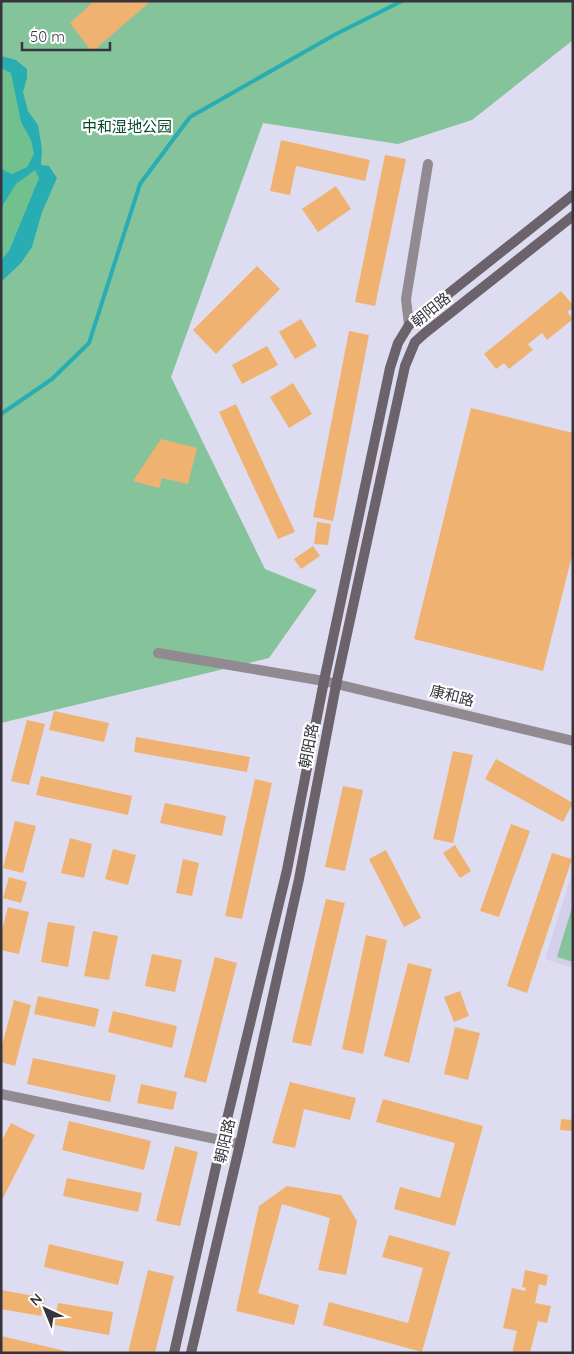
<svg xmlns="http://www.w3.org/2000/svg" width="574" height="1354" viewBox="0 0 574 1354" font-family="Quicksand,'Noto Sans SC',sans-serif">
<rect width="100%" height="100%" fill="#dedcf0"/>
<polygon fill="#d4d0ec" points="573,870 573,968 545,959"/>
<g fill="#85c49b">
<polygon points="1,1 573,1 573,40 472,120 398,144 263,123 171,377 265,569 317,590 269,658 1,723"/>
<polygon points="573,904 573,962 557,957"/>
</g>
<g fill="#71c18f">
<polygon points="1,68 11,73 21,122 31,140 34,154 27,167 12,174 5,171 1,167"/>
<polygon points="35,169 39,178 9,251 1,260 1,208 16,184"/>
</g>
<polygon fill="#27adb2" points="1,56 16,60 27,69 27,78 23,92 28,111 38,125 42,149 41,165 49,166 57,178 42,212 32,247 21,263 1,282 1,260 9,251 39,178 35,170 16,184 1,208 1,167 5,171 12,174 27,167 34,154 31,140 21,122 11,73 1,68"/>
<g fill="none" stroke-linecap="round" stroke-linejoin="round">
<polyline stroke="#27adb2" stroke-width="4" points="1,414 52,379 89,343 140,184 190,117 336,34 402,1"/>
</g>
<g fill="#efb271">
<polygon points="94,1 151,1 92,52 70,23"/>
<polygon points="281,140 370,160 365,181 296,166 290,195 270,191"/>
<polygon points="385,155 406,159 375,306 355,302"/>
<polygon points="336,186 351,209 318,232 302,209"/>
<polygon points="257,266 280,289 216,354 193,330"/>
<polygon points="561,291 573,305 573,308 567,312 573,319 547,340 542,333 528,344 533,350 509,369 504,363 496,369 484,354"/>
<polygon points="301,319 317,346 295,359 279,332"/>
<polygon points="349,331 369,335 333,521 313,517"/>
<polygon points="267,346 278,365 242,384 232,365"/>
<polygon points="293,383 312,414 289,428 270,397"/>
<polygon points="236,404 295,532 278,539 219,412"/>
<polygon points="471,408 573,433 573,552 543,671 414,639"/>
<polygon points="161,439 197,448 188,484 162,478 159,488 133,481"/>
<polygon points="317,522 331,524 328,545 314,544"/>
<polygon points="313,546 320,556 301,569 294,559"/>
<polygon points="54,711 109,723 104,742 49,730"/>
<polygon points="27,720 45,724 29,785 11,781"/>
<polygon points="136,737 250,757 247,772 134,752"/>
<polygon points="453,751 473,755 453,843 433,839"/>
<polygon points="496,759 573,803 563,822 485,779"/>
<polygon points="41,776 132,796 128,815 36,795"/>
<polygon points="255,779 272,783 242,919 225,916"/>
<polygon points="343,786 363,790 345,871 325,867"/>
<polygon points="165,803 226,816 222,836 160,823"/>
<polygon points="15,821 36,826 23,873 3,868"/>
<polygon points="511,824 530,831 499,917 480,911"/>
<polygon points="70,838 92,844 84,878 61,873"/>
<polygon points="455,845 471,871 460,878 443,853"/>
<polygon points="113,849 136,855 128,885 105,879"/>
<polygon points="386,850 421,918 404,927 369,859"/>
<polygon points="552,853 572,859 527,993 507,986"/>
<polygon points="183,859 199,863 192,896 176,893"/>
<polygon points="9,877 27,882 21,903 3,898"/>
<polygon points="326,899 345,903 311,1046 292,1042"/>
<polygon points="8,907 29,912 19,954 1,950 1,934"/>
<polygon points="48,922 75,926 68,967 41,962"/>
<polygon points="93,931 118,936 109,980 84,976"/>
<polygon points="366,935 387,940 363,1054 342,1049"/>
<polygon points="152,954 182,960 175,992 145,986"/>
<polygon points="215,957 237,963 206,1083 184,1077"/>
<polygon points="408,963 432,969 409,1063 384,1056"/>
<polygon points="460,991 469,1016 454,1022 444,997"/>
<polygon points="38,996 99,1009 95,1027 34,1014"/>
<polygon points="14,1000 31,1005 15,1066 1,1062 1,1049"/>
<polygon points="113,1011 177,1026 172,1048 108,1032"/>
<polygon points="455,1027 480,1033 468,1080 444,1074"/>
<polygon points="33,1058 116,1075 110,1102 27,1084"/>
<polygon points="290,1082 356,1098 350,1120 304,1109 295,1148 272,1143"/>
<polygon points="141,1084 177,1092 173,1110 137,1103"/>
<polygon points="383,1099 483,1126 455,1226 394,1209 400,1187 440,1198 455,1143 376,1122"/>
<polygon points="561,1119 573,1120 573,1131 560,1130"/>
<polygon points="69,1121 151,1141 144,1170 62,1150"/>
<polygon points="11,1123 35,1135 1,1202 1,1142"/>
<polygon points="175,1146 198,1152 180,1226 156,1221"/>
<polygon points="67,1178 142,1193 138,1212 63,1196"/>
<polygon points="287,1186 341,1195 357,1221 346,1275 318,1270 330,1218 282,1204 258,1293 299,1305 294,1325 236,1311 259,1206"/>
<polygon points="389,1235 450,1252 422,1352 323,1325 329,1302 408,1323 423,1268 382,1257"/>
<polygon points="49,1244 124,1262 118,1285 44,1267"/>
<polygon points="148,1270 174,1276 155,1353 128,1353"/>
<polygon points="525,1270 548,1275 546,1286 539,1284 535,1303 551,1306 547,1323 538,1321 530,1353 512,1353 517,1331 503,1328 512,1288 525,1291 526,1288 522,1287"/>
<polygon points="1,1290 45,1298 41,1316 1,1309"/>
<polygon points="58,1303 113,1312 109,1335 54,1325"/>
<polygon points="1,1336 70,1352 70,1353 1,1353"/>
</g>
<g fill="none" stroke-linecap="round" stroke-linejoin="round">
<g stroke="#918a90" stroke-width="10">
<polyline points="409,325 406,299 428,164"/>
<polyline points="158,653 324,681"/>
<polyline points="1,1094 240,1144"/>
</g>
<polyline stroke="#918a90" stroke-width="10" points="324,681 573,741"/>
<g stroke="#6c626b" stroke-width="10">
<polyline points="174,1353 222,1140 287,870 324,681 390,368 398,343 409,325 573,195"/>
<polyline points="191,1353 240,1144 299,879 337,680 405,366 415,342 425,333 573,216"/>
</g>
</g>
<g text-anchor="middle" stroke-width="4.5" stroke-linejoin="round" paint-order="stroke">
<g font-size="15" fill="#074828" stroke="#fff">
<text x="127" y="132">中和湿地公园</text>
</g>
<g font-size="15" fill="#36353d" stroke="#fff">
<text transform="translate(431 310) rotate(-39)" y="5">朝阳路</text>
<text transform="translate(452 696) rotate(14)" y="5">康和路</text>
<text transform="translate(309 746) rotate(-79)" y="5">朝阳路</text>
<text transform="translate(225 1141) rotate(-77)" y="5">朝阳路</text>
</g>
</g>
<rect width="574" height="1354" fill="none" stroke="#36353d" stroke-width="5"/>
<g transform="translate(45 1309) rotate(316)" stroke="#ffffff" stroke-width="4" paint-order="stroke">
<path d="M0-4L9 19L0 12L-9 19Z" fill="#36353d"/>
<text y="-8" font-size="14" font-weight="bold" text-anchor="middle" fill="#36353d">N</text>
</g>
<path d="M22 42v8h88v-8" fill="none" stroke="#36353d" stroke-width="2.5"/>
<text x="30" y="42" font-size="15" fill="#36353d" stroke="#ffffff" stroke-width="4" paint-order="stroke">50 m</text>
</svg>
